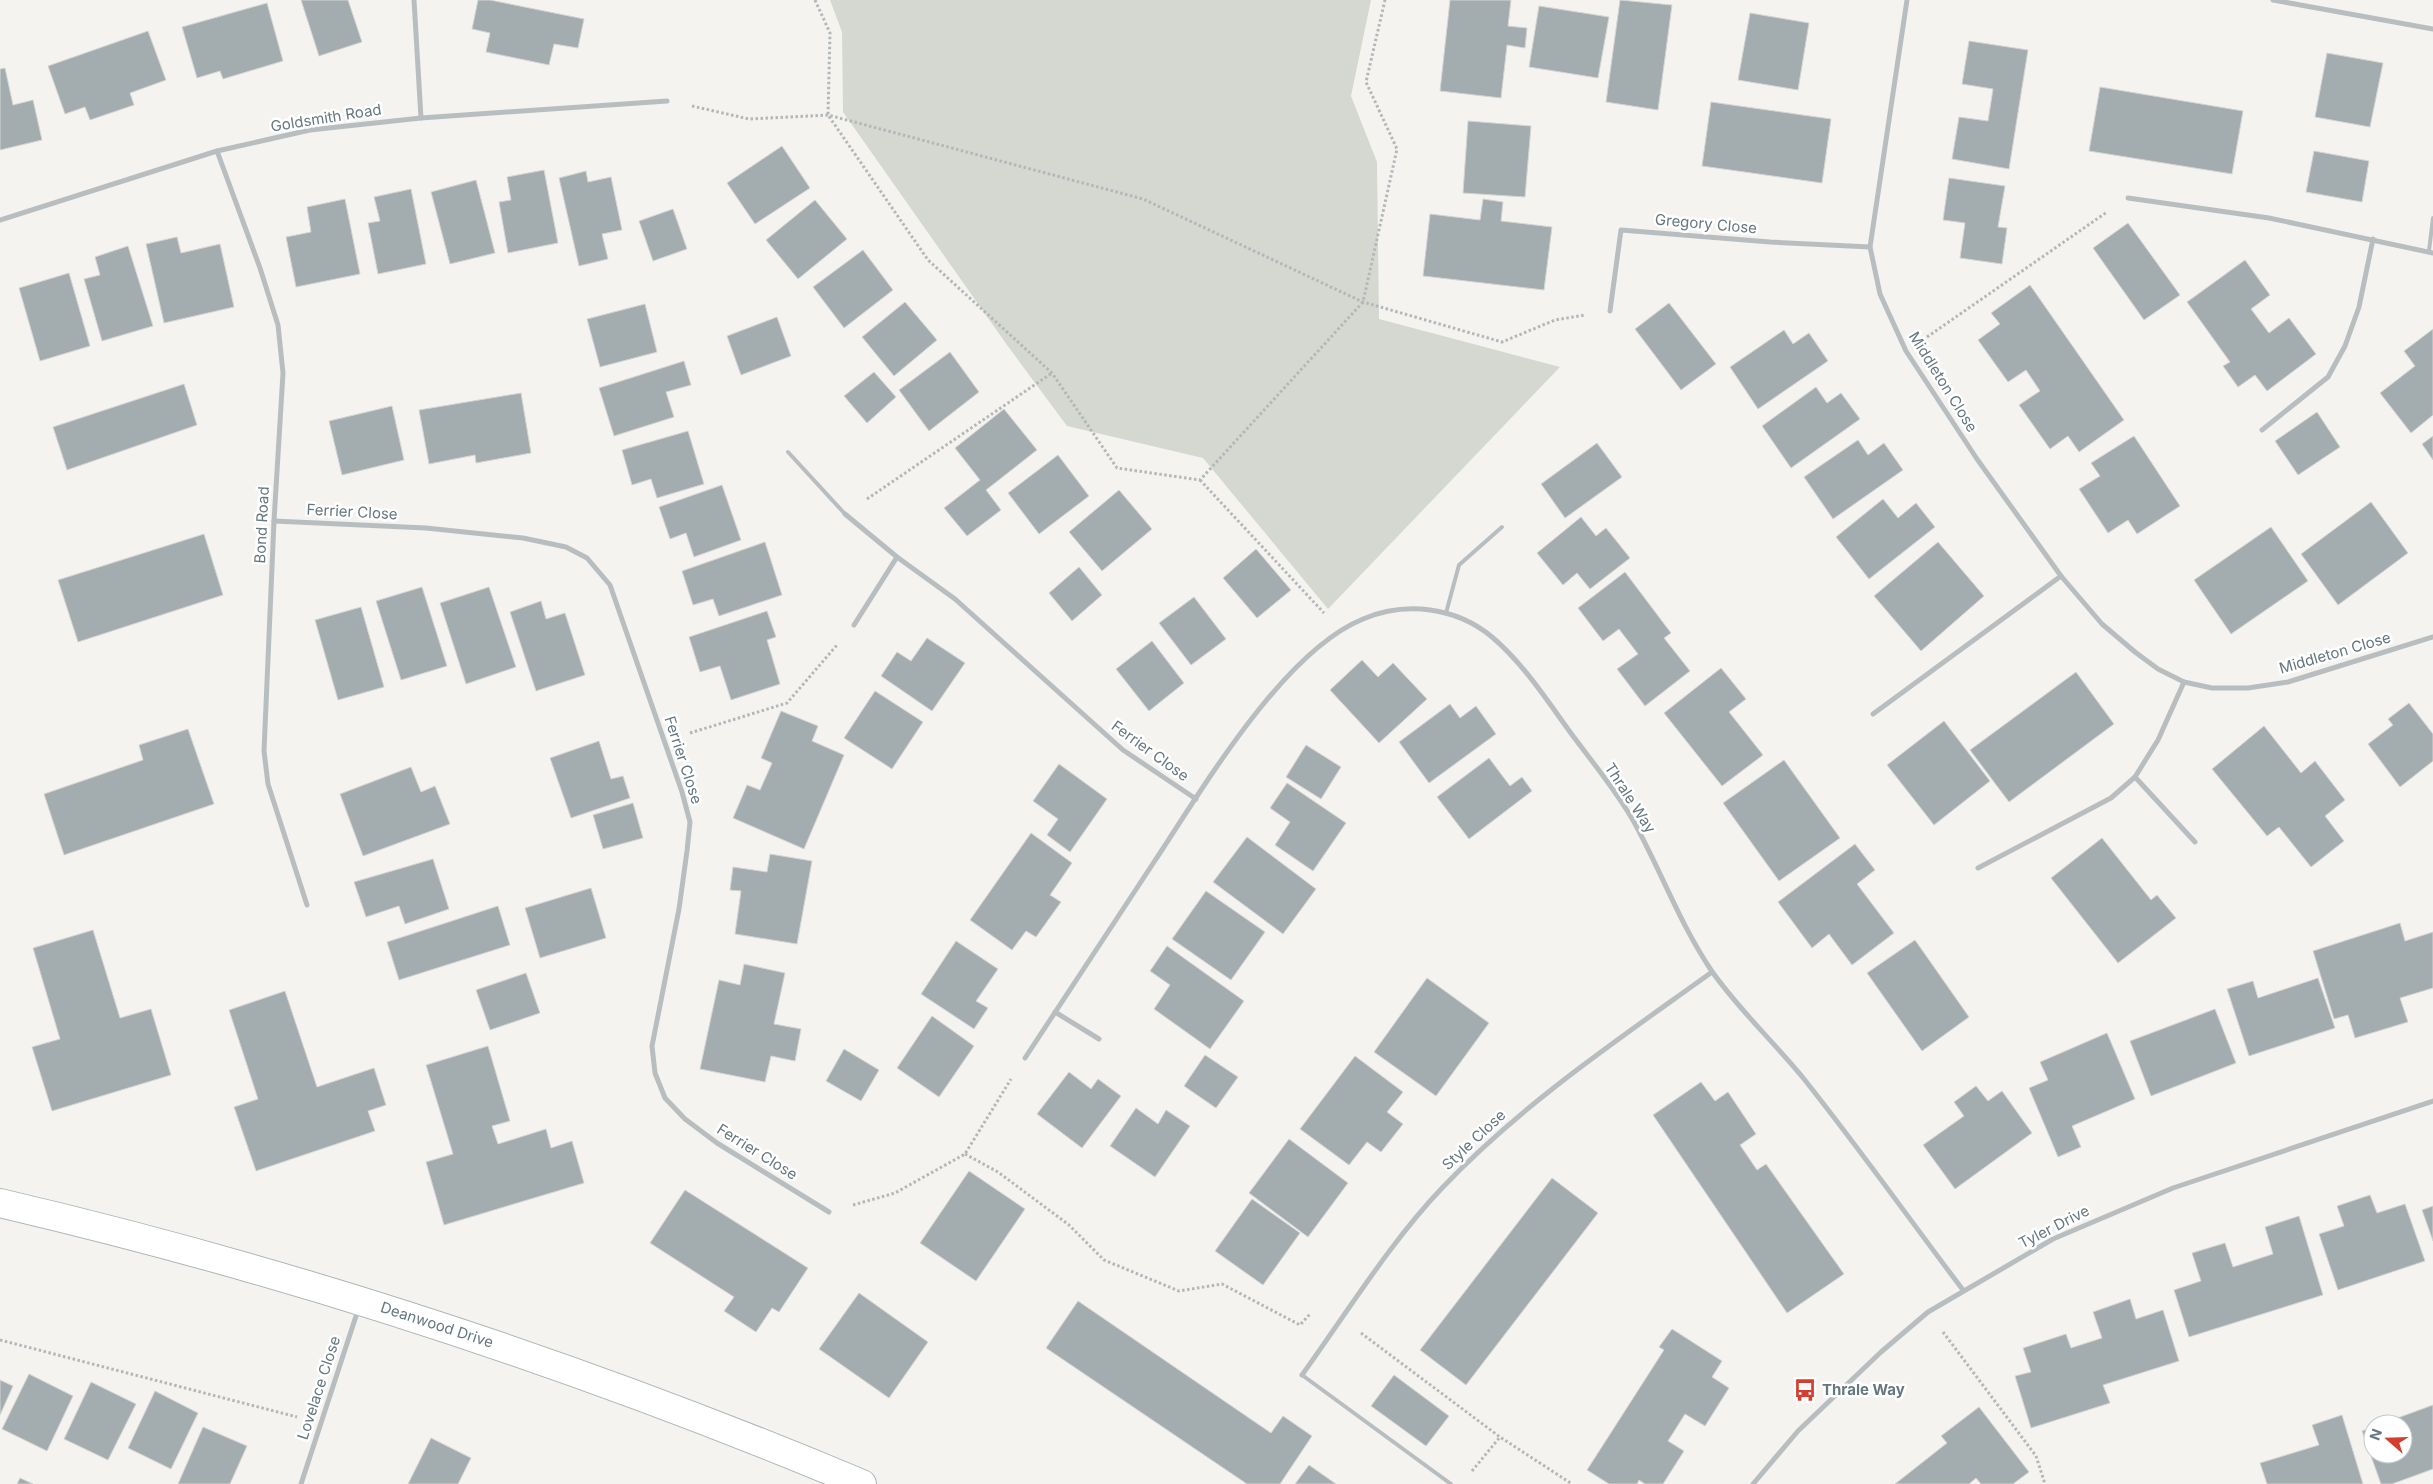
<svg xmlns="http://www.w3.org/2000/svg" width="2433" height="1484" viewBox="0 0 2433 1484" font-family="Inter,sans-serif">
<rect width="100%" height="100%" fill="#f4f3f0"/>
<polygon fill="#d4d8d0" points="830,0 1371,0 1351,96 1377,162 1379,319 1560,367 1328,609 1203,458 1067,426 1007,345 843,112 842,32"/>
<g fill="#a3acaf" stroke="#d5d5d3">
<polygon points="301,0 348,0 362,42 319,56"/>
<polygon points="478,0 490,0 584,19 578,48 554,44 549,65 486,52 490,33 472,29"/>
<polygon points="1450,0 1511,0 1508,26 1527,28 1525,48 1507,45 1501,98 1440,91"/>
<polygon points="1620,0 1672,5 1658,110 1606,102"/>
<polygon points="267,3 283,61 223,79 220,71 197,78 182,27"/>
<polygon points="1539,6 1609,17 1598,78 1529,67"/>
<polygon points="1750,13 1809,23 1798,90 1738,80"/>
<polygon points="148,31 166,80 130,93 134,105 90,120 85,107 65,114 48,66"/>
<polygon points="1969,41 2028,50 2009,169 1952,159 1959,117 1988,121 1993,89 1962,84"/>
<polygon points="2327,53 2383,63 2370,127 2315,117"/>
<polygon points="5,68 13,105 33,100 42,140 0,150 0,69"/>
<polygon points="2100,87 2243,111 2232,174 2089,151"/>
<polygon points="1711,102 1831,119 1822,183 1702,166"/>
<polygon points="1468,121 1531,126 1525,197 1463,193"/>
<polygon points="782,146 810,188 755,224 727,183"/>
<polygon points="2314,151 2369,161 2362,202 2306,192"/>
<polygon points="544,170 558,243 508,253 499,202 511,200 507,177"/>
<polygon points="586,171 588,182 611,177 622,230 602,234 608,259 579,266 559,178"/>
<polygon points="1949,178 2005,186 1998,227 2007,228 2002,264 1960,258 1965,223 1943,220"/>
<polygon points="476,180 495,253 450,264 431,192"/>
<polygon points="411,189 426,264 378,274 368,223 380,221 374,197"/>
<polygon points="345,199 360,274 296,287 286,237 311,232 307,207"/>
<polygon points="1483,199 1503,202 1501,221 1552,227 1544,290 1423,276 1430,214 1480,220"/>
<polygon points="815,200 847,239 798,279 766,240"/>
<polygon points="673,209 687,249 653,261 639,221"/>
<polygon points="2128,223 2180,295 2144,320 2093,248"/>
<polygon points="177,237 181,253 220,244 234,307 164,323 146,244"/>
<polygon points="128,246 153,326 102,341 84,279 100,275 95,257"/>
<polygon points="863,250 893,290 844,328 813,287"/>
<polygon points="2245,260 2270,295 2251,309 2269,333 2289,318 2316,354 2267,391 2255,375 2238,387 2223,366 2230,362 2187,302"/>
<polygon points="69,273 90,346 40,361 19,288"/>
<polygon points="2030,285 2124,420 2079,452 2068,436 2050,449 2019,405 2040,391 2026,370 2008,382 1978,340 2000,324 1991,313"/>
<polygon points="905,302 937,340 894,376 862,337"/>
<polygon points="1669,303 1716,364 1681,390 1635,329"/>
<polygon points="645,304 657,352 600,367 587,319"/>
<polygon points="777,317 791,356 741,375 727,336"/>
<polygon points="2433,329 2433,415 2411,433 2380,393 2415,366 2404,351"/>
<polygon points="1784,330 1793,344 1809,333 1828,361 1758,409 1730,367"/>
<polygon points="950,352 979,392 929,431 899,390"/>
<polygon points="684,361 691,385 666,392 674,417 614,436 599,388"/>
<polygon points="874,372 896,397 867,423 844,396"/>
<polygon points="184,384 197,425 67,470 53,427"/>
<polygon points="1816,387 1827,403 1841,393 1860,419 1791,468 1762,426"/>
<polygon points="521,393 531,453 476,463 475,455 429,464 419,410"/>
<polygon points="392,406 404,460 342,475 329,421"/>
<polygon points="1004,409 1037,450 986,490 1001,510 967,536 944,508 980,480 955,448"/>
<polygon points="2317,412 2340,447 2298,475 2275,441"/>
<polygon points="688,431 704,484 657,498 651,479 632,485 622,450"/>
<polygon points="2134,436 2180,506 2137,534 2128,520 2108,533 2079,489 2100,476 2091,463"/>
<polygon points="2433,436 2433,460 2422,444"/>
<polygon points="1858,440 1868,455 1884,443 1903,470 1833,519 1804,477"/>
<polygon points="1597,443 1622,477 1565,518 1541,484"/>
<polygon points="1058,455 1089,496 1039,534 1008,493"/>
<polygon points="722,485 741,540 694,557 686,533 670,539 659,507"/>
<polygon points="1119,490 1152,529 1102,571 1069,532"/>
<polygon points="1883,499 1898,518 1916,503 1935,527 1869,579 1836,537"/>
<polygon points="2371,502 2408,553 2338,605 2301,554"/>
<polygon points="1581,517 1596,536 1606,528 1630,558 1590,589 1577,573 1563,585 1537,553"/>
<polygon points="2271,527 2308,581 2231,634 2194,580"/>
<polygon points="204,534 223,595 78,642 58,580"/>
<polygon points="765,542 782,595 719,616 713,599 693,605 682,571"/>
<polygon points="1938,542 1984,596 1921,651 1874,596"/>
<polygon points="1256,549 1291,590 1257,618 1223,578"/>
<polygon points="1079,567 1102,595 1072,621 1049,593"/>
<polygon points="1625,572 1671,633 1664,638 1690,671 1645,706 1617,669 1638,654 1619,629 1603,641 1578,608"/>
<polygon points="422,587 447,666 401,680 376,601"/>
<polygon points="489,587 516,667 466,684 440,603"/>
<polygon points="1194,597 1226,639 1191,665 1159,623"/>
<polygon points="541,601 546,619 565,613 585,675 536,691 510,612"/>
<polygon points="361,607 384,687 338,700 315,620"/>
<polygon points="767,611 776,637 767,640 780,684 731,700 720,666 700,672 689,637"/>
<polygon points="927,638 965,663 932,711 881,676 897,652 911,661"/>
<polygon points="1152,641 1184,683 1149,711 1116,669"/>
<polygon points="1362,660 1378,677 1393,663 1427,699 1379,743 1330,690"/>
<polygon points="1721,668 1746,699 1729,712 1763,755 1722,786 1664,713"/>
<polygon points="2076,672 2114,724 2009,802 1970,750"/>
<polygon points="875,691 923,722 892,769 844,738"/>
<polygon points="2409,703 2433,734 2433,761 2400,787 2368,744 2393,725 2388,719"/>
<polygon points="1450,704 1460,718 1476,706 1496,734 1429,783 1399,742"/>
<polygon points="781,711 818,726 812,741 844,755 804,849 733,818 747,785 760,790 772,763 761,758"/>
<polygon points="1944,721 1990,781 1934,825 1887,765"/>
<polygon points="2264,726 2301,773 2315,761 2345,800 2325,816 2344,841 2311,867 2279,827 2267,836 2212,769"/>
<polygon points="188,729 214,804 64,855 44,794 143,760 139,745"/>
<polygon points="599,741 611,779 623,776 630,798 571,818 550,758"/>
<polygon points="1306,745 1341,767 1321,799 1286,777"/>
<polygon points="1489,758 1510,786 1522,777 1532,791 1469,839 1437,797"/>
<polygon points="1784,760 1840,838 1779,881 1723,803"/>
<polygon points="1059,764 1107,799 1070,852 1047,835 1058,819 1033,801"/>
<polygon points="411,767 421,792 435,786 450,824 363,856 340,794"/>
<polygon points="1287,783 1346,823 1313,871 1275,845 1290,822 1270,808"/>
<polygon points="633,803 643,838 603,849 593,815"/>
<polygon points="1031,833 1072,863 1050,895 1061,902 1036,937 1026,931 1012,950 970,920"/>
<polygon points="1247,837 1316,889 1283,934 1213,882"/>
<polygon points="2102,838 2151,900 2157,895 2176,918 2118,963 2051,878"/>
<polygon points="1855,844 1875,870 1857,884 1894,933 1852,965 1829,934 1812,948 1778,902"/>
<polygon points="770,854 812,861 797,944 735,934 741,891 730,890 733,867 767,872"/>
<polygon points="433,859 449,909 405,924 399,906 366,917 354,882"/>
<polygon points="591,888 606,938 540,958 525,908"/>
<polygon points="1206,891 1265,932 1231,980 1172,939"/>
<polygon points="498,906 510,945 399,980 387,942"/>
<polygon points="2400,923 2405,941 2433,932 2433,988 2400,998 2408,1022 2355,1038 2348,1015 2334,1019 2313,951"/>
<polygon points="93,930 120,1018 151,1009 171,1075 52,1111 32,1047 60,1039 33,948"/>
<polygon points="1915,940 1969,1017 1922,1051 1867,973"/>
<polygon points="956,941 998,969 976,1001 988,1008 974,1029 921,994"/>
<polygon points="1167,946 1244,1001 1210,1049 1154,1009 1170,985 1150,971"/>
<polygon points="744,964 785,973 774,1024 801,1029 795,1061 771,1056 765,1082 700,1069 719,980 740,985"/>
<polygon points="526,973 540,1013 490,1030 476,990"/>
<polygon points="1427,978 1489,1023 1436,1096 1374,1052"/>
<polygon points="2318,978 2335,1028 2249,1056 2227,989 2253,981 2258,998"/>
<polygon points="285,991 317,1087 374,1068 386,1105 368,1111 375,1131 256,1171 234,1107 258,1099 229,1010"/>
<polygon points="2215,1009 2236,1063 2151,1096 2130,1041"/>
<polygon points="932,1016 974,1046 939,1097 897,1068"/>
<polygon points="2107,1033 2135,1099 2072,1126 2081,1147 2058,1157 2029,1088 2048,1080 2040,1062"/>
<polygon points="488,1046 510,1121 492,1126 498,1144 546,1129 551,1148 572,1141 584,1183 444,1225 426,1162 453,1154 426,1065"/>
<polygon points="844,1049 879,1070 861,1101 826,1081"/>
<polygon points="1205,1055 1238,1077 1216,1108 1184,1086"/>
<polygon points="1355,1056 1403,1092 1387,1112 1403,1124 1381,1152 1367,1142 1349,1165 1300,1129"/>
<polygon points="1069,1072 1091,1089 1098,1079 1121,1096 1082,1148 1037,1114"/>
<polygon points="1701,1082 1715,1101 1728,1092 1756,1134 1740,1145 1757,1170 1766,1164 1844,1274 1787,1313 1653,1115"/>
<polygon points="1976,1086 1988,1101 2002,1091 2032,1133 1955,1189 1923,1145 1964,1116 1954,1102"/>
<polygon points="1136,1108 1158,1124 1166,1110 1190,1126 1155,1177 1110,1146"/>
<polygon points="1289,1139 1348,1183 1308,1237 1249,1193"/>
<polygon points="969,1171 1025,1209 976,1281 920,1243"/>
<polygon points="1552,1178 1598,1213 1466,1385 1420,1350"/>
<polygon points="685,1190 808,1268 779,1312 772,1308 756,1332 724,1311 734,1297 650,1243"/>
<polygon points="2370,1195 2377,1213 2405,1204 2425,1261 2338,1290 2319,1234 2344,1226 2337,1206"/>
<polygon points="1252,1199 1300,1233 1263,1285 1215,1251"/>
<polygon points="2433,1206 2433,1241 2422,1210"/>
<polygon points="2299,1216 2323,1295 2189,1337 2174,1290 2201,1281 2192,1253 2225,1243 2233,1267 2273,1254 2265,1227"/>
<polygon points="859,1293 928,1342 889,1398 819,1349"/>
<polygon points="2130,1299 2136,1319 2163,1310 2179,1361 2103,1385 2110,1403 2031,1428 2015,1376 2031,1372 2023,1348 2066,1334 2071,1348 2102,1338 2093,1312"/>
<polygon points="1078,1301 1271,1433 1283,1416 1312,1436 1280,1484 1247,1484 1046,1348"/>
<polygon points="1672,1329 1722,1361 1712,1377 1729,1388 1705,1426 1685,1414 1668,1441 1684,1451 1663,1484 1645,1484 1639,1480 1637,1484 1609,1484 1587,1470 1664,1350 1659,1347"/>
<polygon points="29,1374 73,1396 47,1451 2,1429"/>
<polygon points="1394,1375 1449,1416 1426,1446 1371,1406"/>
<polygon points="0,1380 13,1386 0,1415"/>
<polygon points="91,1382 136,1404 108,1460 64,1439"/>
<polygon points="155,1391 198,1413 171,1469 128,1448"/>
<polygon points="2433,1405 2433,1469 2392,1484 2381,1484 2362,1431 2373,1427 2373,1454 2403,1454 2403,1424 2381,1424"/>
<polygon points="1979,1407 2029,1472 2013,1484 1981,1484 1976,1478 1969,1484 1895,1484 1947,1443 1941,1436"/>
<polygon points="2342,1415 2363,1484 2267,1484 2260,1463 2319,1445 2312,1425"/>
<polygon points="203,1427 247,1446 230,1484 178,1484"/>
<polygon points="431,1438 471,1458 458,1484 408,1484"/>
<polygon points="1309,1465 1336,1484 1295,1484"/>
<polygon points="20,1478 33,1484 17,1484"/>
</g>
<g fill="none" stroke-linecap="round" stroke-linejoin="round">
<defs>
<path id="secondary" d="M 0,1203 C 295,1272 583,1367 862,1484"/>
</defs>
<use href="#secondary" stroke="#adb4b7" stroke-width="30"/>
<g stroke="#b3b7b9" stroke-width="3" stroke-dasharray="2.5 2.5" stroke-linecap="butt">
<polyline points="815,0 830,33 828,115 928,260 1052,373 1117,468 1200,480 1363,302 1397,149 1366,82 1385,0"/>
<polyline points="692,106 749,119 828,115 1143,199 1363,302 1502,342 1555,320 1585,315"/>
<polyline points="1927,337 2107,212"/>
<polyline points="1200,480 1324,613"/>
<polyline points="867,499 1052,373"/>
<polyline points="690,733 787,703 837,645"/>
<polyline points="965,1154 998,1172 1069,1225 1104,1260 1179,1291 1222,1284 1300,1325 1310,1314"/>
<polyline points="853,1205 895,1193 965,1154 1011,1079"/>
<polyline points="1943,1332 2036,1456 2045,1484"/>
<polyline points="1361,1333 1500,1437 1572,1484"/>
<polyline points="0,1340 297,1417"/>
<polyline points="1472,1471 1500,1437"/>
</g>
<g stroke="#b8bec0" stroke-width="4">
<polyline points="2429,251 2433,218"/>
<polyline points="788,452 845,514"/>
<polyline points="1446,613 1459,565 1502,527"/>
<polyline points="1302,1375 1451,1484"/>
</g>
<g stroke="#b8bec0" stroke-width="5">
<polyline points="414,0 421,118"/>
<polyline points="1907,0 1870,247 1880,294 1906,351 1977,459 2061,576 2102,624 2135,652 2158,669 2184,682 2212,688 2248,688 2288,682 2433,637"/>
<polyline points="2273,0 2433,29"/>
<polyline points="217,151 260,268 278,325 283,373 274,521 264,751 268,784 307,905"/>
<polyline points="2128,198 2269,218 2433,253"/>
<polyline points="0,220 217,151 310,130 421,118 667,101"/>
<polyline points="1610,311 1621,230 1770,242 1870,247"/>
<polyline points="2262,430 2328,377 2345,346 2359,307 2373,239"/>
<polyline points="845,514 897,557 955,599 1123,750 1196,799"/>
<polyline points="274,521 426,528 523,538 566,547 587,558 610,585 682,792 690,822 687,851 679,909 652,1046 655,1073 665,1098 685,1119 717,1143 829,1212"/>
<polyline points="854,625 897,557"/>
<polyline points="1873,714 2061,576"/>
<polyline points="2135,777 2158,740 2184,682"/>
<polyline points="1978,868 2111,798 2135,777 2195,842"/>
<polyline points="1055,1012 1099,1039"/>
<path d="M 1025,1058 C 1068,993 1111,928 1154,862 C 1202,790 1282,652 1363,619 C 1406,601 1456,607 1492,637 C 1524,664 1548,702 1573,736 C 1594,764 1617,792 1634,822 C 1661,871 1680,924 1711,970 C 1738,1009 1774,1042 1804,1079 C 1859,1148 1910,1220 1963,1290"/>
<path d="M 1302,1375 C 1346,1314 1391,1241 1443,1187 C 1523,1103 1619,1039 1712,972"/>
<polyline points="301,1484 358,1310"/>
<polyline points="1753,1484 1798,1431 1881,1352 1928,1312 2053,1239 2173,1188 2433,1101"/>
</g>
<use href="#secondary" stroke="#fff" stroke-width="28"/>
</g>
<defs>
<symbol id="bus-bare" viewBox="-9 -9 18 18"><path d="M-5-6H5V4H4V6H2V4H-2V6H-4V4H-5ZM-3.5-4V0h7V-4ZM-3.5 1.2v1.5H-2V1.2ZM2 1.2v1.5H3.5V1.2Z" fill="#d43e30" stroke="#fff" stroke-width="2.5" paint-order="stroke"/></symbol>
</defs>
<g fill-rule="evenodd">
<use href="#bus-bare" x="1789" y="1374" width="32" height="32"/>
</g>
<g text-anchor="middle" stroke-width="5" stroke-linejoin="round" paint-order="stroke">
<g font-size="15" fill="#65777f" stroke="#fff">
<text transform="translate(326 118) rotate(-9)" y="5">Goldsmith Road</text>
<text transform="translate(1706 224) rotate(5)" y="5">Gregory Close</text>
<text transform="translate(1943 382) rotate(58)" y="5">Middleton Close</text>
<text transform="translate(352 512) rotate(3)" y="5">Ferrier Close</text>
<text transform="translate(262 525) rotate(-87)" y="5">Bond Road</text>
<text transform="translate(2335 653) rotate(-16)" y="5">Middleton Close</text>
<text transform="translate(1150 751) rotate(36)" y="5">Ferrier Close</text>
<text transform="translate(683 760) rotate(72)" y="5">Ferrier Close</text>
<text transform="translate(1630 798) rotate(57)" y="5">Thrale Way</text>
<text transform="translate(1474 1140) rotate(-43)" y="5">Style Close</text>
<text transform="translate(757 1152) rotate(32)" y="5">Ferrier Close</text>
<text transform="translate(2054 1227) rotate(-27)" y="5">Tyler Drive</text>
<text transform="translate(437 1325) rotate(18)" y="5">Deanwood Drive</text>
<text transform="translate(319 1388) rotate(-72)" y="5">Lovelace Close</text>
</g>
<g font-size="15" font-weight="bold" fill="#65777f" stroke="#fff" text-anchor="start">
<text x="1822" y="1395">Thrale Way</text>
</g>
</g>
<g transform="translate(2388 1439) rotate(290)"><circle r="24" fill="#ffffff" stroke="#c1c9cc"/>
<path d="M0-4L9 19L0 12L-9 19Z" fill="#d43e30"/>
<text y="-8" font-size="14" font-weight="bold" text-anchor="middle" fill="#65777f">N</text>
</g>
</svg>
